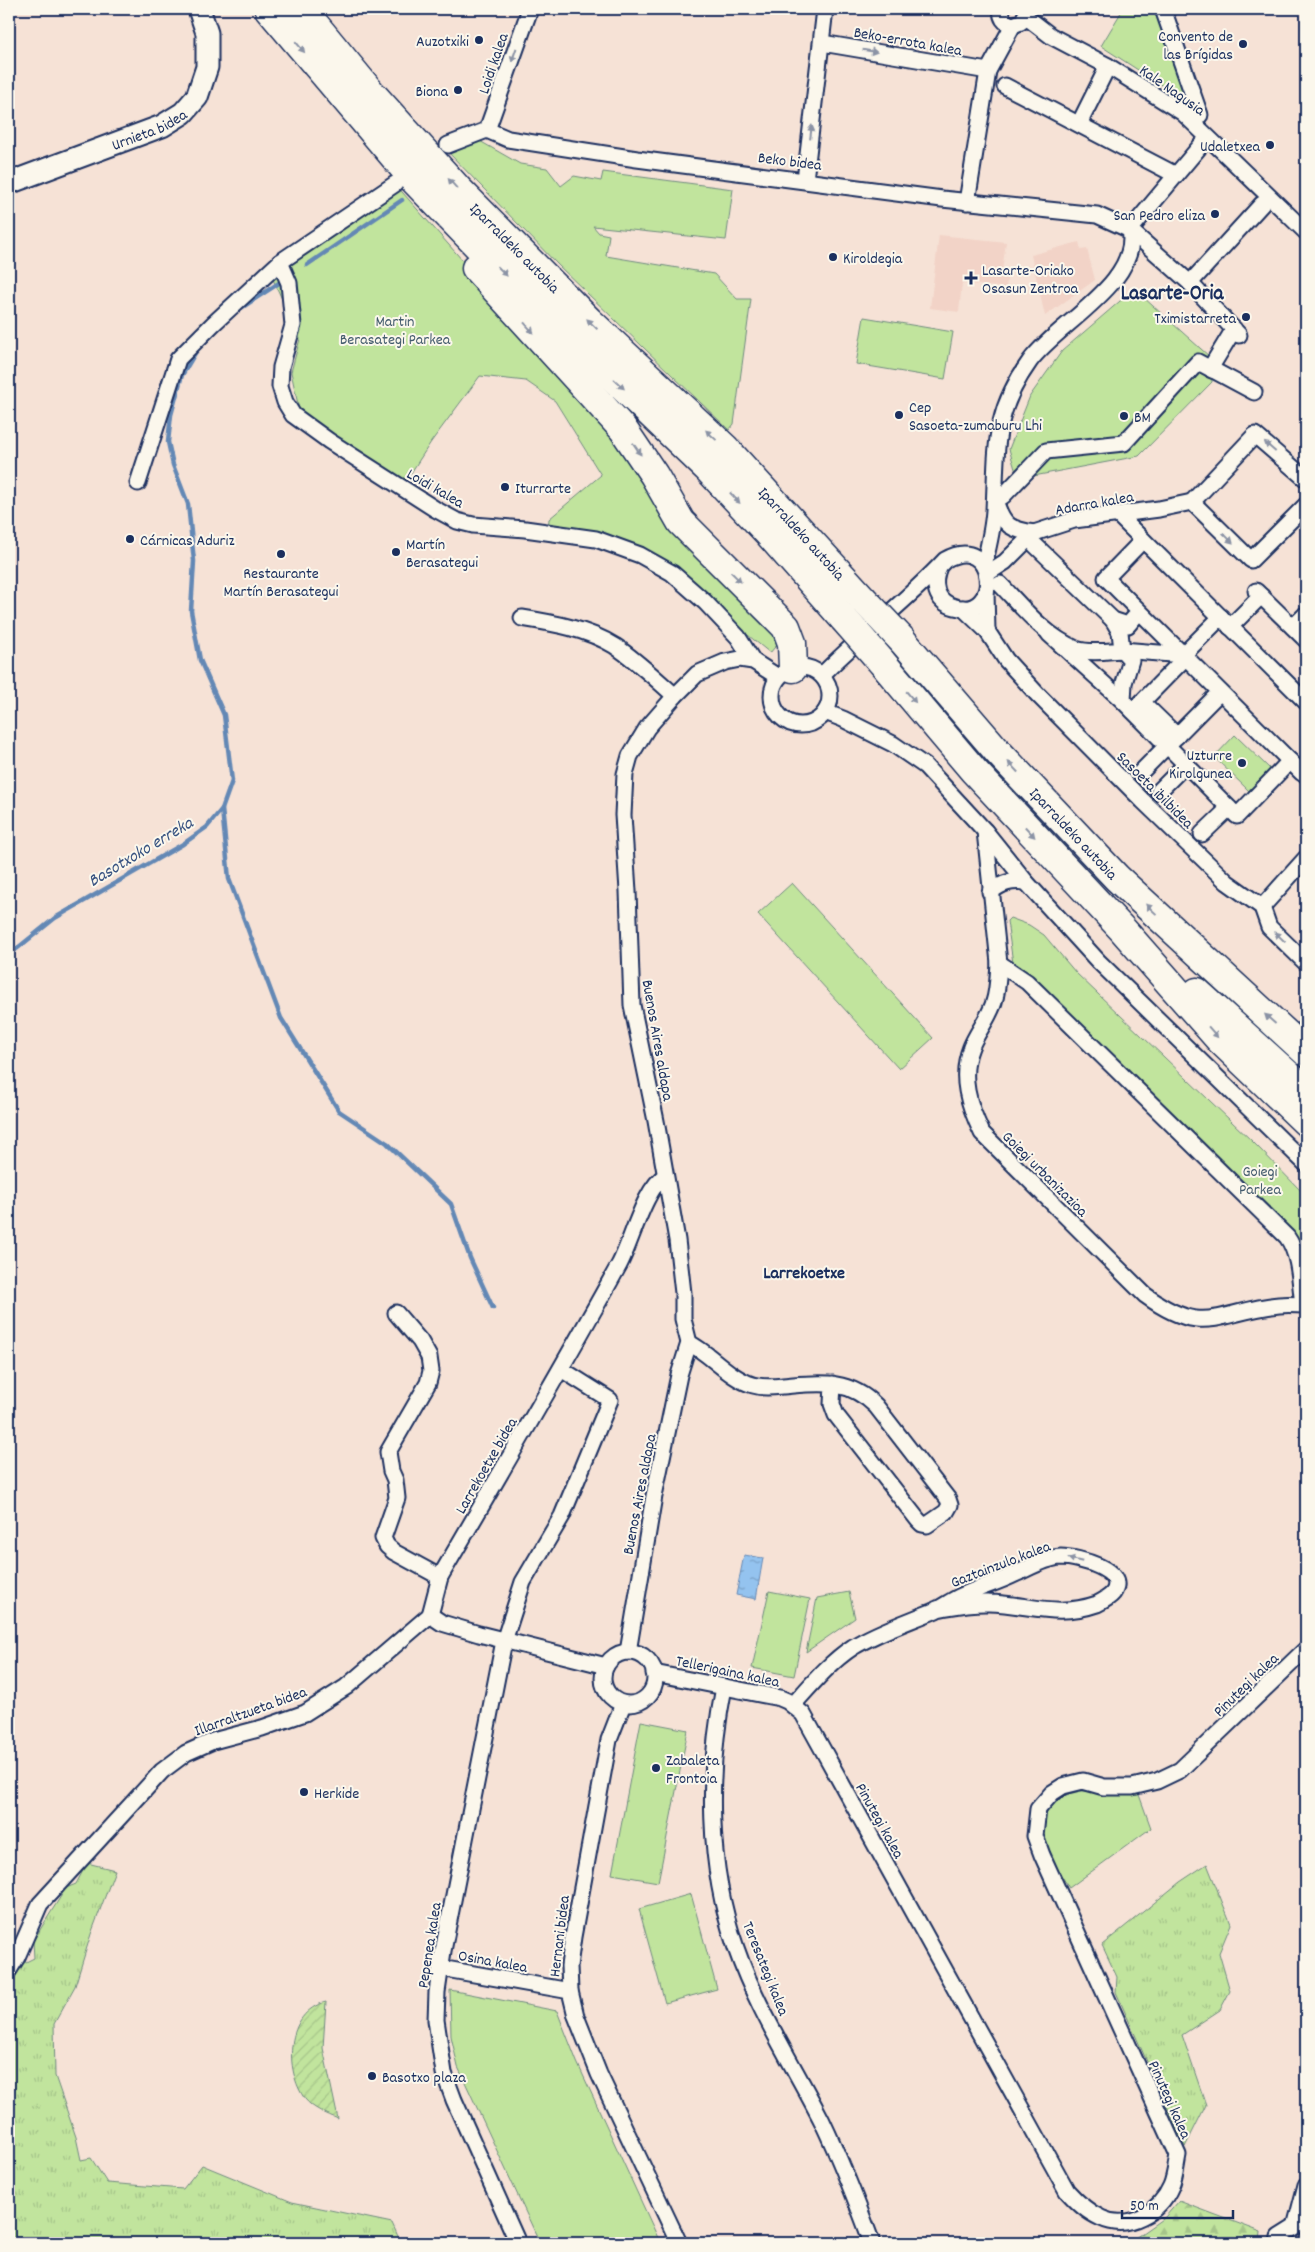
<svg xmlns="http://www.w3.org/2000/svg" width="1315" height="2252" viewBox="0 0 1315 2252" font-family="Dekko,sans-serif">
<defs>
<pattern id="grass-tufts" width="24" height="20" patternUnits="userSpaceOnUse" patternTransform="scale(1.25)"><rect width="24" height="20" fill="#c1e49d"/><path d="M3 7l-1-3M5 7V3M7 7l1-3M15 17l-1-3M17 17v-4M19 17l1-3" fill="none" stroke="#a5c48a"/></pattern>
<pattern id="forest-firs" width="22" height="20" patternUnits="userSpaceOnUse" patternTransform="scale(1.25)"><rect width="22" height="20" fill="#c1e49d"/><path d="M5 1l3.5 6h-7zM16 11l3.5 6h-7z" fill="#a5c48a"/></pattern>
<pattern id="garden-furrows" width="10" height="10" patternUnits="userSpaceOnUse" patternTransform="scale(1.25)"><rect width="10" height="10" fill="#c1e49d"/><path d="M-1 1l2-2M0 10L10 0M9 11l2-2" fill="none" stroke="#a5c48a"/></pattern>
<pattern id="water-ripples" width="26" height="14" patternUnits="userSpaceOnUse" patternTransform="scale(1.25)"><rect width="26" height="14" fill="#94c3ef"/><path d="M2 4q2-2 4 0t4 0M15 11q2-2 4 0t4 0" fill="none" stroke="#789fc5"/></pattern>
</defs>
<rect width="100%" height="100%" fill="#f6e2d6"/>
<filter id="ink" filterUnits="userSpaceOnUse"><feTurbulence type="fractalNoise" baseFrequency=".02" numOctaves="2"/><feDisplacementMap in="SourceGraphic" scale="10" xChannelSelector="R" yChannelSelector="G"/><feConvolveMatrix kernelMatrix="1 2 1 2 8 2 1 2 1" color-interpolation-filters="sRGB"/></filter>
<g filter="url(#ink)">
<g fill="#f2d3c7">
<polygon points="939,235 1006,242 1002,271 1008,272 1006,288 962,283 959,312 930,308"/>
<polygon points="1079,242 1081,250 1087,249 1095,280 1045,316 1031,255"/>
</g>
<g fill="url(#grass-tufts)" stroke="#6e8a7e">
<polygon points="87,1863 115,1870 91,1934 75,1986 54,2024 55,2076 76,2137 81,2160 91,2158 107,2183 183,2189 202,2165 292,2202 392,2223 401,2243 9,2243 9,1986 24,1963 34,1958 33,1941 66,1888 76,1884"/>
<polygon points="1207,1864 1231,1924 1219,1953 1230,1991 1220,2010 1182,2035 1206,2105 1185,2147 1116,1992 1117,1977 1102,1945 1180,1882"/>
</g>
<polygon fill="url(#forest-firs)" stroke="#6e8a7e" points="1179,2201 1261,2232 1260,2243 1128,2243 1165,2217"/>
<g fill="#c1e49d" stroke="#6e8a7e">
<polygon points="1123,9 1159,9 1186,91 1175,94 1101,46"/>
<polygon points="471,136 520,164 547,168 561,186 574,176 601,181 603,172 733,189 726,240 593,226 599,233 609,235 606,256 714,274 737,299 751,299 734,424 729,430 558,265 444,148"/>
<polygon points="395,184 631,451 779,642 770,653 679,579 616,545 548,531 549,519 601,475 555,401 526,381 480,376 431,442 405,482 300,414 291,372 300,339 271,275"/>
<polygon points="1134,289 1210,357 1212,382 1139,456 1018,479 1009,449 1030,396 1062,351"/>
<polygon points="864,317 953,332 945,379 856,364"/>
<polygon points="1235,735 1270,769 1249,791 1214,757"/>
<polygon points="792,883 933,1038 899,1069 758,914"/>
<polygon points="1010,918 1029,925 1044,935 1076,973 1253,1142 1306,1196 1306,1279 1298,1252 1016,970 1013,963 1007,921"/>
<polygon points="769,1591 810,1599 794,1676 752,1668"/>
<polygon points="849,1592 855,1618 806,1652 817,1598"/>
<polygon points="641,1721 688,1730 658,1882 612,1874"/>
<path d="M 1075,1791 L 1138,1792 L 1151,1828 L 1069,1888 C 1061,1874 1049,1858 1044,1843 C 1036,1818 1054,1799 1075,1791 Z"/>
<polygon points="691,1894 717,1989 665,2003 639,1909"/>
<polygon points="450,1990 557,2011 577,2062 659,2240 652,2243 540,2243 458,2067 451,2036"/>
</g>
<path fill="url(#garden-furrows)" stroke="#6e8a7e" d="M 326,2002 L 323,2048 L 338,2119 C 327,2114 313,2109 305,2099 C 284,2070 285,2012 326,2002 Z"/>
<polygon fill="url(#water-ripples)" stroke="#6488b5" points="744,1555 763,1558 756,1599 736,1595"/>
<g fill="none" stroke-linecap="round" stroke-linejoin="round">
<g stroke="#6488b5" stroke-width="4.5">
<polyline points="307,265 402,200"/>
<polyline points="238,310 279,283"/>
<polyline points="222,809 229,879 281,1018 339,1111 387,1143 451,1204 470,1258 493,1308"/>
<polyline points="9,955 55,918 183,844 207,827 222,809 232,781 224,715 200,660 191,611 194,561 188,504 173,465 168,442 171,415 182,375 198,348"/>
</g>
<defs>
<g id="street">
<path d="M 1002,9 C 1000,17 1004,23 1013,25 L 1021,22"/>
<polyline points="1163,9 1200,115"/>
<polyline points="1025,16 1051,36 1108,66 1183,113 1306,232"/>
<polyline points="822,43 988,71"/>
<polyline points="1005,86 1176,175"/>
<polyline points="1079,124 1108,66"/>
<polyline points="487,130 530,9"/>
<polyline points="448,145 487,130 508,139 637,159 942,199 1097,215 1130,230 1190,283 1239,335"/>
<polyline points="805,180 825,9"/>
<polyline points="967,202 988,71 1013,25"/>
<polyline points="1130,230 1202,144"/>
<polyline points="280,262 289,283 293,325 281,367 280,386 285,402 293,415 329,441 435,509 457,521 473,525 525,529 596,539 640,555 672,573 705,602 738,637 753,661"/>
<polyline points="1190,283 1262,204"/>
<polyline points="1212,370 1214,362 1234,329"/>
<polyline points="1306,479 1255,435 1192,502 1251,560 1306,505"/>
<polyline points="138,483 178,359 213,324 280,262 395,184"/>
<polyline points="1003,496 1046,451 1124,443 1198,362 1254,392"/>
<path d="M 996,503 C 1004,527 1011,529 1034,533"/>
<polyline points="1118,515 1306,702"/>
<polyline points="1143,540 1106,578 1302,773 1306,768"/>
<polyline points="1035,545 1113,620 1128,625 1139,612"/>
<path d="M 984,566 C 988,547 993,529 994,510 C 997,449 992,414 1030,361 C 1057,324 1141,282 1130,230"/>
<polyline points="988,573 1005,562 1034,533 1074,520 1159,509 1192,502"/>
<path d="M 1000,584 C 1023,608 1045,636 1076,649 C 1089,654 1108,651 1122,650 L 1120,632 L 1113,620"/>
<polyline points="1256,591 1306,640"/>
<polyline points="986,592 987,631"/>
<polyline points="963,608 987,631 1006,660 1038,695 1143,801 1227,882 1262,907 1269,927 1306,963"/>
<path d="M 522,618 C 553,623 588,629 615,646 C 636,660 656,679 675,696"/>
<polyline points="1230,627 1261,596"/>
<polyline points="1293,627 1306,614"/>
<polyline points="1049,634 1123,701 1237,816 1290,761"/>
<polyline points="1122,650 1183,655 1221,617"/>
<polyline points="1122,650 1131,660 1124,683 1123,701"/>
<circle cx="801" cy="696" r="29"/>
<path d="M 822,675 C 861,635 907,601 945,560 C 996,531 1003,620 955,607 C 935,602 932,583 939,567"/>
<polyline points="1142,702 1177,736"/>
<polyline points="1133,711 1186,657"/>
<polyline points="825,712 843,719 893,744 925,766 985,831 1026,882 1098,961 1306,1164"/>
<polyline points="1140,773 1220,692"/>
<polyline points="1159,791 1186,764"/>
<path d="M 985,831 L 999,963 C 998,976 998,990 994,1002 C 989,1018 977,1032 971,1047 C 959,1077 969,1106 982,1133 L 1145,1295 C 1205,1339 1218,1311 1279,1305 C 1288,1304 1297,1305 1306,1305"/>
<polyline points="1202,834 1229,808"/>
<path d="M 990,892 C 1003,883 1010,880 1026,882"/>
<polyline points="1262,907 1306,858"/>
<path d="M 999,963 L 1027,982 L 1287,1237 C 1300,1255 1300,1283 1303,1305"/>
<polyline points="396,1313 420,1341 429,1357 431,1371 428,1383 388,1452 391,1471 395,1480 397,1498 383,1538 387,1546 394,1552 440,1577"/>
<path d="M 689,1343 C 711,1354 729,1378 753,1385 C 763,1388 772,1387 783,1386 C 819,1383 848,1378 876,1406 L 948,1499 L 950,1505 L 946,1512 L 927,1525 L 922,1524 L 918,1520 L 836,1415 L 832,1404 L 833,1384"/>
<path d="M 430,1615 L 440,1577 C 500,1474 561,1370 619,1265 C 631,1243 645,1187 665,1176"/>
<polyline points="430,1615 442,1623 479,1634 606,1666"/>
<polyline points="628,1652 654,1496 679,1375 689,1343 683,1319 683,1293 677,1240 656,1121 632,1005 628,891 623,815 625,774 630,756 647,728 675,696 697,674 725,662 740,659 753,661 778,677"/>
<circle cx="629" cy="1678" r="26"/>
<path d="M 654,1673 L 780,1698 L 787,1701 L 803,1714 L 1067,2191 C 1077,2202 1087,2212 1101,2218 C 1128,2231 1160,2212 1171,2186 C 1175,2177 1176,2165 1178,2155 L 1042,1855 L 1035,1836 L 1038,1809 L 1052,1793 L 1063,1786 L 1083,1781 L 1104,1787 L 1132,1787 L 1157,1781 L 1180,1770 L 1306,1649"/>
<path d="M 724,1687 C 707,1772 707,1865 736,1948 C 757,2009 793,2064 822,2121 C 841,2161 857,2202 872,2243"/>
<polyline points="623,1704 609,1740 573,1937 569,1966 570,1991 576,2016 599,2074 679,2243"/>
<path d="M 793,1705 C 811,1685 830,1662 853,1647 C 879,1631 908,1622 936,1610 C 944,1606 951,1601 959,1597 C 977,1588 997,1583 1015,1574 C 1029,1568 1045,1558 1061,1557 C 1077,1557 1129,1570 1113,1593 C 1109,1598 1103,1601 1097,1604 C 1057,1618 1029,1604 989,1603 C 971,1602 954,1606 937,1609"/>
<polyline points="440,1968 570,1991"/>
<polyline points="9,1970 17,1957 40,1904 162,1771 186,1753 213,1741 262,1728 305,1713 346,1687 430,1615"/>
<polyline points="518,2243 454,2100 444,2073 436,2020 437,1992 443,1951 504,1641 523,1582 562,1516 610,1400 561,1369"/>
<polyline points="1278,2243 1279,2237 1295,2227 1306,2185"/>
</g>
<g id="secondary">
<path id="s1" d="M 9,183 L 162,126 L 183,113 L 197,97 L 207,67 L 207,33 L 199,9"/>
</g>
<g id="highway">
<polyline points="269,9 414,180 503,272 707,468 769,534 844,619"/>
<path id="s2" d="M 302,9 L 372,94 L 457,188 L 589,321 L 725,448 L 863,599"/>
<polyline points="476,268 623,429 654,475 681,522 786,627 792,643 793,668"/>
<path id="s3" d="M 901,639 L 998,752 L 1117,878 L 1306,1052"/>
<polyline points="880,660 974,771 1123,930 1219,1039 1306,1122"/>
<polyline points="1197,992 1306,1091"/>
</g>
</defs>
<use href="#street" stroke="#1b2f5e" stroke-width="19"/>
<use href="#secondary" stroke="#1b2f5e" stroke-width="25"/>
<use href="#highway" stroke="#1b2f5e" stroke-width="31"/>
<use href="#street" stroke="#fbf7ec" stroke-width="15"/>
<use href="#secondary" stroke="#fbf7ec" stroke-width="21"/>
<use href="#highway" stroke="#fbf7ec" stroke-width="28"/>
<defs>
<g id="highway-bridge">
<polyline points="863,599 901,639"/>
<polyline points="844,619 880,660"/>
</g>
</defs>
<use href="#highway-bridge" stroke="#1b2f5e" stroke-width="31" stroke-linecap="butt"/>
<use href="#highway-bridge" stroke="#fbf7ec" stroke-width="28"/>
</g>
<defs><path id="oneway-solid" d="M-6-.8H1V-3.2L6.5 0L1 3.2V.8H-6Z" transform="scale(1.25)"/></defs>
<g fill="#8b93a5">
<use href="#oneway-solid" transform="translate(300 47) rotate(50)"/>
<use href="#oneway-solid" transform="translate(870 51) rotate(10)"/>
<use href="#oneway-solid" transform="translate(514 55) rotate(109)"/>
<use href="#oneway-solid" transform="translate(811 132) rotate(-83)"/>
<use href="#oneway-solid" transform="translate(453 184) rotate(-132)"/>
<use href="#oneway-solid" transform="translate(502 271) rotate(45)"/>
<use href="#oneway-solid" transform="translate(592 324) rotate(-136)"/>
<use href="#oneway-solid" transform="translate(529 328) rotate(48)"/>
<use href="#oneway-solid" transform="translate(619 384) rotate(43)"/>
<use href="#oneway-solid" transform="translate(711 435) rotate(-137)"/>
<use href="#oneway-solid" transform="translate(1270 447) rotate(-139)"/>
<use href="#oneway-solid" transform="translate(637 449) rotate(56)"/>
<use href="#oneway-solid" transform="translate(735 498) rotate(47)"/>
<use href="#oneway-solid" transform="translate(1228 538) rotate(45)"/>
<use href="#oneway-solid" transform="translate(736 577) rotate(45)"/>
<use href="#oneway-solid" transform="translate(911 697) rotate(50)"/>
<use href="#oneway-solid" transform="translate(1013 767) rotate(-133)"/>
<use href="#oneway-solid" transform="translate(1030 832) rotate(47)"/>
<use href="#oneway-solid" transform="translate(1151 909) rotate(-137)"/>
<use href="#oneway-solid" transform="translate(1280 937) rotate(-136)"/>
<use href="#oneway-solid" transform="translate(1270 1019) rotate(-138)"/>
<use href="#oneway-solid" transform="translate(1213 1032) rotate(49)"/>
<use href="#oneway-solid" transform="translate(1075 1560) rotate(-166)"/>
</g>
</g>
<g fill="#1b2f5e" stroke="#fbf7ec" stroke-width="2">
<circle cx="479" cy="40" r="5"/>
<circle cx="1243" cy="44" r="5"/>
<circle cx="458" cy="90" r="5"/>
<circle cx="1270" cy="145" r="5"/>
<circle cx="1215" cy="214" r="5"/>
<circle cx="833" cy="257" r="5"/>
<path d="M968.5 270.5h5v5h5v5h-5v5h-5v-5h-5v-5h5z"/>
<circle cx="1246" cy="317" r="5"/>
<circle cx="899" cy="415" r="5"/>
<circle cx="1124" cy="416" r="5"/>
<circle cx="505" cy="487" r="5"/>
<circle cx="130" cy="539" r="5"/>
<circle cx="396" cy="552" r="5"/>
<circle cx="281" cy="554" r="5"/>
<circle cx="1242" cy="763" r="5"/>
<circle cx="656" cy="1768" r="5"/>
<circle cx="304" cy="1792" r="5"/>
<circle cx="372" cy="2076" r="5"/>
</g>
<g text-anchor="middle" stroke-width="4" stroke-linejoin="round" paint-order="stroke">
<g font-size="16" fill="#1b2f5e" stroke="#fbf7ec" text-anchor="start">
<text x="1233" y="41" text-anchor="end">Convento de<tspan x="1233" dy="18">las Brígidas</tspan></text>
<text x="469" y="46" text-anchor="end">Auzotxiki</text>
<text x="448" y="96" text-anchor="end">Biona</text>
<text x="1260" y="151" text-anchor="end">Udaletxea</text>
<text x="1205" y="220" text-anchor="end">San Pedro eliza</text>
<text x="843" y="263">Kiroldegia</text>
<text x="982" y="275">Lasarte-Oriako<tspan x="982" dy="18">Osasun Zentroa</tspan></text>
<text x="1236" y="323" text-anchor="end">Tximistarreta</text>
<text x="909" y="412">Cep<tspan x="909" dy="18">Sasoeta-zumaburu Lhi</tspan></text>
<text x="1134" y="422">BM</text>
<text x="515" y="493">Iturrarte</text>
<text x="140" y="545">Cárnicas Aduriz</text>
<text x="406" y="549">Martín<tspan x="406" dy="18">Berasategui</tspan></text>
<text x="281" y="578" text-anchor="middle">Restaurante<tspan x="281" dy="18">Martín Berasategui</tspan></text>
<text x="1232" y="760" text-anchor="end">Uzturre<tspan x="1232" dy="18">Kirolgunea</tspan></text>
<text x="666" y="1765">Zabaleta<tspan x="666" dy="18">Frontoia</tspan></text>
<text x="314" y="1798">Herkide</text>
<text x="382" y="2082">Basotxo plaza</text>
</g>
<g font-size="16" fill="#1b2f5e" stroke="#fbf7ec">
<text transform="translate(908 40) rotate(10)" y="6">Beko-errota kalea</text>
<text transform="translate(492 63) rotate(-71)" y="6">Loidi kalea</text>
<text transform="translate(1173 89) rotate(35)" y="6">Kale Nagusia</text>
<text dy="6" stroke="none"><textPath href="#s1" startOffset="150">Urnieta bidea</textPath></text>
<text transform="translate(790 160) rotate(7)" y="6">Beko bidea</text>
<text dy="6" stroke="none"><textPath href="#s2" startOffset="320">Iparraldeko autobia</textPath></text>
<text transform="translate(436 487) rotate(30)" y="6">Loidi kalea</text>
<text transform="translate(1094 502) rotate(-10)" y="6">Adarra kalea</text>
<text dy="6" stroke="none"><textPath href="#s2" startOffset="725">Iparraldeko autobia</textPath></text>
<text transform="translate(1156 789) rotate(45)" y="6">Sasoeta ibilbidea</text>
<text dy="6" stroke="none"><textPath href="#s3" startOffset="260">Iparraldeko autobia</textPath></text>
<text transform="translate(659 1040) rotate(80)" y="6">Buenos Aires aldapa</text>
<text transform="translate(1046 1173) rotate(45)" y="6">Goiegi urbanizazioa</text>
<text transform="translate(485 1465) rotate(-60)" y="6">Larrekoetxe bidea</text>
<text transform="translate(638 1494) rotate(-79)" y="6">Buenos Aires aldapa</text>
<text transform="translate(1000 1563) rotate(-21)" y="6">Gaztainzulo kalea</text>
<text transform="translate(728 1670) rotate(12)" y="6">Tellerigaina kalea</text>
<text transform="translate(1245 1684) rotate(-44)" y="6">Pinutegi kalea</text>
<text transform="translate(250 1710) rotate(-20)" y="6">Illarraltzueta bidea</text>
<text transform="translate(881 1820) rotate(61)" y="6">Pinutegi kalea</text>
<text transform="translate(558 1936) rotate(-83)" y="6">Hernani bidea</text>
<text transform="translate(428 1945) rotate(-81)" y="6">Pepenea kalea</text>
<text transform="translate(493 1960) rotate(10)" y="6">Osina kalea</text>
<text transform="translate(767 1968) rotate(68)" y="6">Teresategi kalea</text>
<text transform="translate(1171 2099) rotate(66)" y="6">Pinutegi kalea</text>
</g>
<g font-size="16" fill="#445c6e" stroke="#fbf7ec">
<text x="395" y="326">Martin<tspan x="395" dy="18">Berasategi Parkea</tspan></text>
<text x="1260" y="1176">Goiegi<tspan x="1260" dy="18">Parkea</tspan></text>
</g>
<g font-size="18" font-style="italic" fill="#395482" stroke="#fbf7ec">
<text transform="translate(140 851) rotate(-31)" y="6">Basotxoko erreka</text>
</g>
<g font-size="18" font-weight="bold" fill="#1b2f5e" stroke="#fbf7ec">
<text x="804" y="1278">Larrekoetxe</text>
</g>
<g font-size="21" font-weight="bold" fill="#1b2f5e" stroke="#fbf7ec">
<text x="1172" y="299">Lasarte-Oria</text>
</g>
</g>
<rect width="1315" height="2252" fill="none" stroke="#fbf7ec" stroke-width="30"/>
<rect x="15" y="15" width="1285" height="2222" fill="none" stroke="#1b2f5e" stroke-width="2" filter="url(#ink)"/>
<path d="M1122 2210v8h111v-8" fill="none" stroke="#1b2f5e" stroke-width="2.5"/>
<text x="1130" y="2210" font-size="15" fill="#1b2f5e" stroke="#fbf7ec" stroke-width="4" paint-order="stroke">50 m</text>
</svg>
